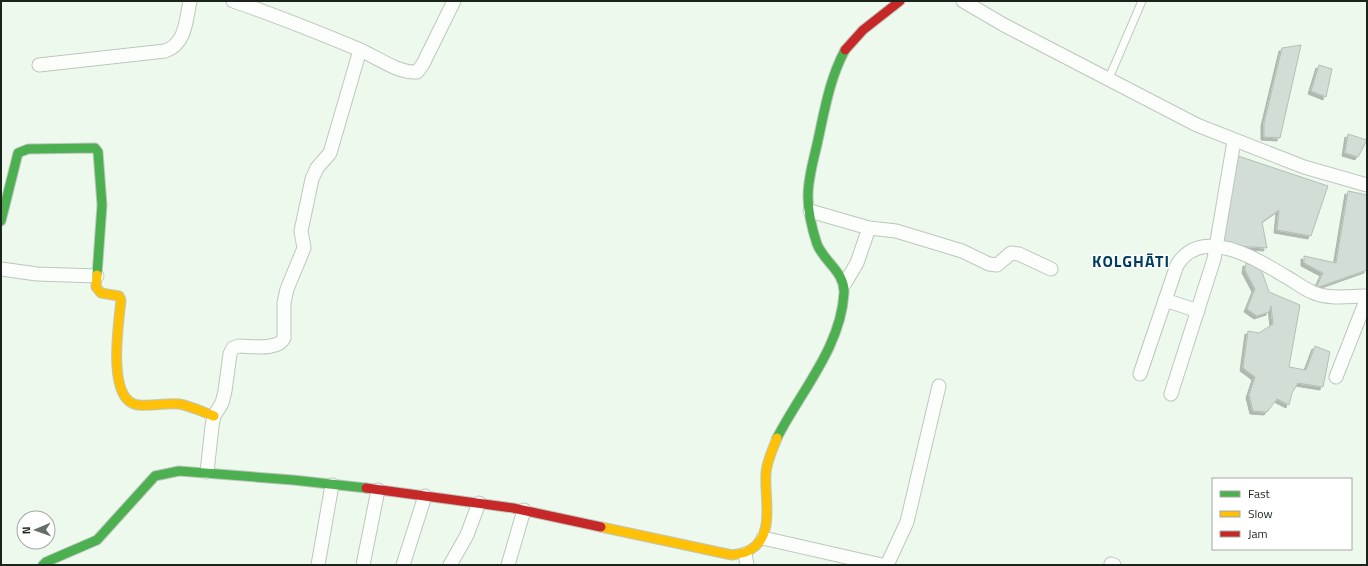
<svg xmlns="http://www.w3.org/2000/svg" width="1368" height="566" viewBox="0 0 1368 566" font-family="'Titillium Web',sans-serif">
<defs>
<filter id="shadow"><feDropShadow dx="-3" dy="3" stdDeviation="0" flood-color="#0004"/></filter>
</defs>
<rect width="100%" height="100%" fill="#eef9ee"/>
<g fill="#d2ded5" stroke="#b3beb6" filter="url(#shadow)">
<polygon points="1301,45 1280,138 1264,137 1264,123 1282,48"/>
<polygon points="1319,65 1332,69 1326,97 1311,91"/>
<polygon points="1348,134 1367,140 1358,157 1345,153"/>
<polygon points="1235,155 1328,186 1311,236 1277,230 1279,210 1262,222 1267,248 1222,245"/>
<polygon points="1348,191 1367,195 1367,270 1316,288 1323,273 1304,263 1304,256 1336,263"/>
<polygon points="1246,263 1261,269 1269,292 1300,305 1289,367 1306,370 1315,346 1330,352 1323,387 1298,383 1292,393 1289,405 1277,399 1267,412 1253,411 1249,395 1255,377 1243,368 1248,331 1259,333 1273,324 1271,306 1269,312 1257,316 1247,309 1255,289 1245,270"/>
</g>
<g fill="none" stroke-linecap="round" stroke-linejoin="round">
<defs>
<polyline id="lane" points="1109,78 1142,1"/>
<g id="street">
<path d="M 233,1 C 275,15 317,32 358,49 C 377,57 397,73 417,72 L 423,64 L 454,1"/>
<polyline points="963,1 1004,25 1197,125 1304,167 1367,185"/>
<path d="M 39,65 L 165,51 C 186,44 186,20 190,1"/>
<polyline points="810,211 869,228 896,231 962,251 989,264 997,265 1011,253 1019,254 1051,269"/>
<polyline points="1,269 37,274 97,276"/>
<polyline points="845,283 857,263 869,228"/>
<polyline points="1165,300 1198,311"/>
<path d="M 1140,374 L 1177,265 C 1201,226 1254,257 1283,275 C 1293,280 1302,288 1312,292 C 1328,300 1350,296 1367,296"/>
<polyline points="1336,377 1367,298"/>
<polyline points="1171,394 1214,259 1234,141"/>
<path d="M 207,472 L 212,426 L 214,416 L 222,403 L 225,391 L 230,354 L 233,348 L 239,346 C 251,346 278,351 284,338 L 284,303 L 287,289 L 304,248 L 301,231 L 312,179 L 317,168 L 330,153 L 360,50"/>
<polyline points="763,538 882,565"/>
<polyline points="745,554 747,565"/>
<polyline points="1111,564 1114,565"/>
<polyline points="318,565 332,485"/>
<polyline points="363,565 378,490"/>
<polyline points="403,565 425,496"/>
<polyline points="450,565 467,535 479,503"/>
<polyline points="508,565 524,510"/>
<polyline points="887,565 907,522 939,386"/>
</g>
<g id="fast">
<polyline points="1,221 18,153 28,149 95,148 98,152 102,205 97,275"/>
<path d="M 777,438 C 801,391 841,347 844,293 C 845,272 824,262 817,244 C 812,229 808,212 808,196 C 808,177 814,159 818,140 C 825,108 830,78 845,50"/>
<polyline points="43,565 46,562 97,540 155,476 179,471 293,480 366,488"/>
</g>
<g id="slow">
<path d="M 97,275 L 96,287 L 101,293 L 119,296 L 121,300 C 119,322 107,394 134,404 C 146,408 166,402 179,404 C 191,406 203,412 214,416"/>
<path d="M 601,527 L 732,555 C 738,554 745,553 750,550 C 776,535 764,497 766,473 C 767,460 773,449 777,438"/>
</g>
<g id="jam">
<polyline points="845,50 863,30 900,1"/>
<polyline points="366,488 513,508 601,527"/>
</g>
</defs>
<use href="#lane" stroke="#bdc7bd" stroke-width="9"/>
<use href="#street" stroke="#bdc7bd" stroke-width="15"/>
<use href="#fast" stroke="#bdc7bd" stroke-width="11"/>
<use href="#slow" stroke="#bdc7bd" stroke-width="11"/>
<use href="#jam" stroke="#bdc7bd" stroke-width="11"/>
<use href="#lane" stroke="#fcfefc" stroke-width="7"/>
<use href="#street" stroke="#fcfefc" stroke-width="13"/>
<use href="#fast" stroke="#4caf50" stroke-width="9"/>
<use href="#slow" stroke="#ffc107" stroke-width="9"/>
<use href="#jam" stroke="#c62828" stroke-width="9"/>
</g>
<g text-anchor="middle" stroke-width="3" stroke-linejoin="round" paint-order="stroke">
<g font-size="16" font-weight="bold" letter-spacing="1" fill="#003c5d" stroke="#fff">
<text x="1131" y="267">KOLGHĀTI</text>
</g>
</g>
<rect width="1368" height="566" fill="none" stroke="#1b241b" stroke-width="4"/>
<rect x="1212" y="478" width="140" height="72" fill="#ffffff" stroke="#a4a7a4"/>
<rect x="1220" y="491" width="20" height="6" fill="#4caf50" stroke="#a4a7a4"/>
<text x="1248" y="498" font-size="12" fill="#1b241b">Fast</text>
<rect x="1220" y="511" width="20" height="6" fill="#ffc107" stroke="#a4a7a4"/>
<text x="1248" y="518" font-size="12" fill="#1b241b">Slow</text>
<rect x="1220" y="531" width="20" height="6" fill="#c62828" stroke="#a4a7a4"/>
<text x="1248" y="538" font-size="12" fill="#1b241b">Jam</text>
<g transform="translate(36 530) rotate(268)"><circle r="19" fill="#ffffff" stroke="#a4a7a4"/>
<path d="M0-3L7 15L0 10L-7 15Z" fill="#656f65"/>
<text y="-6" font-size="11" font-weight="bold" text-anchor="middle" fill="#1b241b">N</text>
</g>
</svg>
